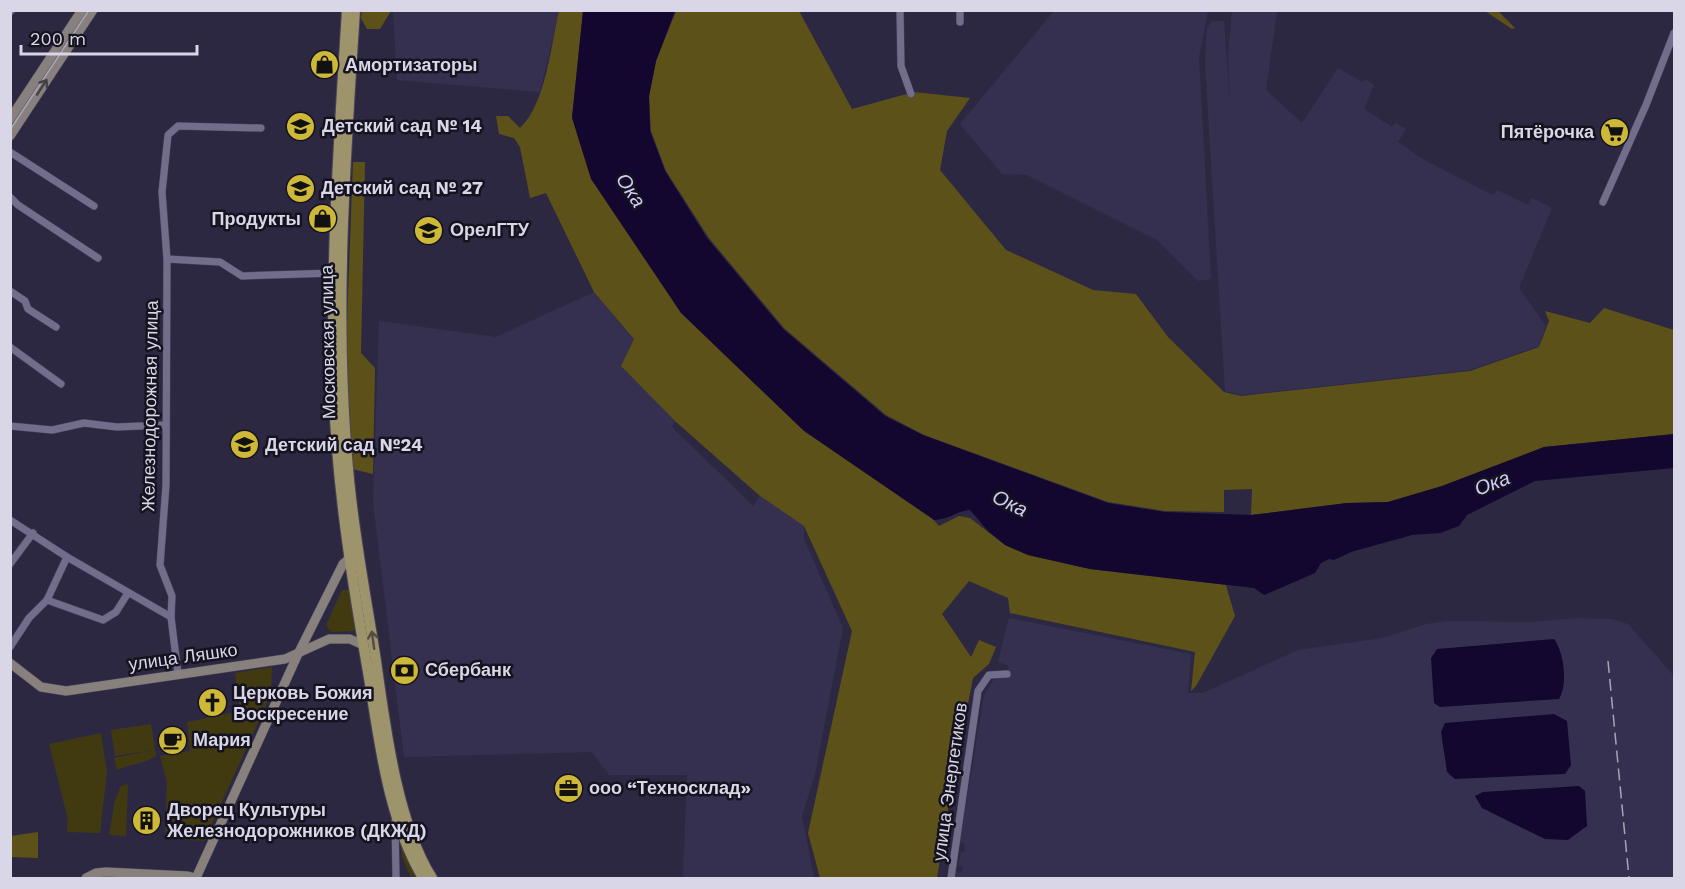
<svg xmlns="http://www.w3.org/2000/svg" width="1685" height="889" viewBox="0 0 1685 889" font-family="'Work Sans',sans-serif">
<rect width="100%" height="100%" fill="#2d2842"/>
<g fill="#363050">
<polygon points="393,11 559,11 540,92 397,80"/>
<polygon points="1054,11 1208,11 1199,57 1211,279 1198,281 1157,240 1027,175 1002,174 960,124"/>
<polygon points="1232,11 1277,11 1266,90 1302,123 1338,68 1362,82 1365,79 1374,85 1364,109 1392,127 1396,123 1406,129 1398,142 1426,161 1493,195 1497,190 1528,205 1532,198 1552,208 1519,288 1546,326 1539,346 1470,370 1242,395 1225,391 1205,64 1207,28 1212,21 1224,21 1230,106 1228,56"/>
<polygon points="594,292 634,339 621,366 675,421 672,427 753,506 760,496 804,526 804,539 843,628 815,774 802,816 814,878 683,878 687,775 609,775 592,752 404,757 373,502 379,321 496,337"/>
<polygon points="1009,618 1191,654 1188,693 1203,693 1298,650 1383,638 1426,624 1448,621 1533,622 1576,618 1612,619 1628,624 1674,676 1674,878 955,878 956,872 961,873 963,867 958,866 961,852 964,852 965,844 960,841 984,695 994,679 1006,678 1009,666 998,662"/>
</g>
<g fill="#413a11">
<polygon points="342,590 350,590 355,631 331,632 326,625"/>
<polygon points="272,667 271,694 204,841 165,838 167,782 160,756 190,751 187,722 240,711 235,673"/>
<path d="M 151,724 L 156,756 C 143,764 131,764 117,770 L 114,758 L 153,750 L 115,756 L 111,730 Z"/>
<polygon points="101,733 107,772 100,833 67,832 68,820 49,744"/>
<polygon points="128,784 126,836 109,835 115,800 121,786"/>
<polygon points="399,833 418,878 411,878 402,857"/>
</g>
<g fill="#5c5219">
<polygon points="362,11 362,10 391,11 380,29 367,29 361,18"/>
<path d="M 559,11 L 583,11 L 572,117 L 939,526 L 959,516 L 970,518 L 1005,545 L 1028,555 L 1090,569 L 1226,585 L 1235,616 L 1196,686 L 1191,691 L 1195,652 L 1010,613 L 1008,598 L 969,581 L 942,614 L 971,657 L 979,640 L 996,647 L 989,664 L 973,678 L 951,790 L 937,878 L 820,878 L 808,833 L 852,631 L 804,526 L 760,496 L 675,421 L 621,366 L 634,339 L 594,292 L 546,193 L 530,198 L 520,147 L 514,138 L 499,134 L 496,116 L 508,116 L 520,128 C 546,104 551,44 559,11 Z"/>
<polygon points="676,11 799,11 852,109 914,92 970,98 947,131 940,170 1006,250 1093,290 1136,294 1168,337 1224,392 1241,396 1470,371 1539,347 1549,321 1545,311 1590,323 1604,308 1674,330 1674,434 1544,447 1442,486 1388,502 1347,503 1251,515 1252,489 1224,490 1224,512 1165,511 1108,502 924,435 886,415 784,328 709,238 666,171 651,131 649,97 656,61"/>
<polygon points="1485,11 1498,11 1515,28 1512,29"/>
<polygon points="353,162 365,162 361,353 375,368 373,474 352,469 346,350"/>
<polygon points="38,832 38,858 11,857 11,836"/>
</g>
<g fill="#13062f">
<path d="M 583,11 L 675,11 L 656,61 L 649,96 L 650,131 L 665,171 L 707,238 L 783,329 L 885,416 L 923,435 L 1108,503 L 1165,512 L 1251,515 L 1347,503 L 1388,502 L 1442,486 L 1544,447 L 1674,434 L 1674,468 L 1535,481 L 1467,515 L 1459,526 L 1440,533 L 1412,535 L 1351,552 L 1334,560 L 1329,559 L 1321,563 L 1315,573 L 1264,595 L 1254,588 L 1090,569 L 1028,555 L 1005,545 L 988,531 L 970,510 C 956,511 949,520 934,520 L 804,431 L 681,313 L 591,179 L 572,118 Z"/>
<path d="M 1554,639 C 1564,652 1568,685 1559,699 L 1440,707 L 1434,703 L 1431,658 L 1437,649 Z"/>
<polygon points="1554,714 1567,721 1571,765 1565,774 1455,779 1447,772 1441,732 1445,723"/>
<polygon points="1579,786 1585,791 1587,826 1568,840 1545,839 1482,808 1475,796 1483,792"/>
</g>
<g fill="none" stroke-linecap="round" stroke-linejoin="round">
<defs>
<g id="street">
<polyline points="900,10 901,66 911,94"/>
<polyline points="10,12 12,10"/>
<polyline points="960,22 960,10"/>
<polyline points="10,152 94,206"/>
<polyline points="10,197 18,205 98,258"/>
<polyline points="1603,202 1646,105 1674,33"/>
<polyline points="167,259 220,262 242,276 335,273"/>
<polyline points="10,291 25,301 28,309 56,327"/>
<polyline points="10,347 61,384"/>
<polyline points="10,426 52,430 84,423 117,427 165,425"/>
<polyline points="10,520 67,557 171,617"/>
<polyline points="10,564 33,533"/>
<polyline points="47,600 103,620 116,612 128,593"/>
<polyline points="10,647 29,618 47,600 67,557"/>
<polyline points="178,674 171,617 172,596 160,565 166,485 167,259 162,192 168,135 178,126 261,128"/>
<polyline points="395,821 396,878"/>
<polyline points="951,878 978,691 989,675 1007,674"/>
</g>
<g id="secondary">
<polyline points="10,119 82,10"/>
<polyline points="10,136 93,10"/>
<polyline points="10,663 41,687 66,691 285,659 329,639 350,639 363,645"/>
<polyline points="86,878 96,873 106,872 188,876 195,878"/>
<polyline points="196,878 298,654 343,564 354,554"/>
</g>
<g id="primary">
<path d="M 347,10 C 339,138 330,267 334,395 C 337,490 353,585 369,678 C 380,745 388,818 423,878"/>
<path d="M 355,10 C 345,162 334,316 348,468 C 353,532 366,596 376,661 C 385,725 397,823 432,878"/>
</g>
</defs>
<use href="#street" stroke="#48445a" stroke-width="8"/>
<use href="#secondary" stroke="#48445a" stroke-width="10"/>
<use href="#primary" stroke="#48445a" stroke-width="12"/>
<use href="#street" stroke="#716d8b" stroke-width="7"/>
<use href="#secondary" stroke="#88807c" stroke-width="9"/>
<use href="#primary" stroke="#9e946c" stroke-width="10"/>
<polyline stroke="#a6a4b7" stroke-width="1.5" points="10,130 89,10"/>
<polyline stroke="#a6a4b7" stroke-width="1.5" stroke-dasharray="12 6" stroke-linecap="butt" points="1608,661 1629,878"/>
</g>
<defs><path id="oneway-shaft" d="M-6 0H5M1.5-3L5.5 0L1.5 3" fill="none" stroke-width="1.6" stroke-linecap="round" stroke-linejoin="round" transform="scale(1.5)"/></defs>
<use stroke="#433f44" href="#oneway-shaft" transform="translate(42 87) rotate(-57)"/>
<use stroke="#534d42" href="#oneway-shaft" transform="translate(373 640) rotate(-98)"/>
<defs>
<symbol id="shop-disc" viewBox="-11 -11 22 22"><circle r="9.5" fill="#ceb837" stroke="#15131f"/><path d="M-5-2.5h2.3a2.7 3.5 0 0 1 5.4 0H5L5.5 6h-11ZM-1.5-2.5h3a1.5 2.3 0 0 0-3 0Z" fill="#111"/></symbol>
<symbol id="school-disc" viewBox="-11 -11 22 22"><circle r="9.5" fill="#ceb837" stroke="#15131f"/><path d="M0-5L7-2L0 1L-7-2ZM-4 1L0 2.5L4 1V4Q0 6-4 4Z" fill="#111"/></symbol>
<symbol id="supermarket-disc" viewBox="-11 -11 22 22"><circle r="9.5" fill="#ceb837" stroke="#15131f"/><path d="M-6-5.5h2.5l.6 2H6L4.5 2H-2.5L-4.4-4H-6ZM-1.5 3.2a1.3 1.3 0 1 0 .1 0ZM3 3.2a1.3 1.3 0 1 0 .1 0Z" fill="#111"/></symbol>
<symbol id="university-disc" viewBox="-11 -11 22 22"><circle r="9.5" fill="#ceb837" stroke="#15131f"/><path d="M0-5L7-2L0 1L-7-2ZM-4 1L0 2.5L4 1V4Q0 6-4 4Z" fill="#111"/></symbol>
<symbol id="bank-disc" viewBox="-11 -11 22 22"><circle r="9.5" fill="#ceb837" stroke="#15131f"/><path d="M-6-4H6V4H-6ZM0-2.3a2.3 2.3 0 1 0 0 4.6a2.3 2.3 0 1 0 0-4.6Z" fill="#111"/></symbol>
<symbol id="church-disc" viewBox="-11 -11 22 22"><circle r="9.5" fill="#ceb837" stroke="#15131f"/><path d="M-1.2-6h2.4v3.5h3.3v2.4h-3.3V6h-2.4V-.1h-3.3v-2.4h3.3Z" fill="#111"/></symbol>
<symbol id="cafe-disc" viewBox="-11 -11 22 22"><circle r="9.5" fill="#ceb837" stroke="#15131f"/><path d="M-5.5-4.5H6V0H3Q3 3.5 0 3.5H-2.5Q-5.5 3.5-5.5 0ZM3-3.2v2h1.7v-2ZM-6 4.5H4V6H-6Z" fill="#111"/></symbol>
<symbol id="office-disc" viewBox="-11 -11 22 22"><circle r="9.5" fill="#ceb837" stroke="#15131f"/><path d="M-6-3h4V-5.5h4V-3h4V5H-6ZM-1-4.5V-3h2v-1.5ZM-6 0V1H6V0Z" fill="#111"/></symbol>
<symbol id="building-disc" viewBox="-11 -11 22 22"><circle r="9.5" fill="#ceb837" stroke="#15131f"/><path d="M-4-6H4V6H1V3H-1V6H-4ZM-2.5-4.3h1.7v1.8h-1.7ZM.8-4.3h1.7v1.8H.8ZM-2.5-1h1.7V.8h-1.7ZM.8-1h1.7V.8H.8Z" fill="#111"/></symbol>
</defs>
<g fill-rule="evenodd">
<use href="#shop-disc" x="308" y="48" width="33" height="33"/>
<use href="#school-disc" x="284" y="110" width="33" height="33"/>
<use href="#supermarket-disc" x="1598" y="116" width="33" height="33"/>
<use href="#school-disc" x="284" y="172" width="33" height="33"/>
<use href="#shop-disc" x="306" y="202" width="33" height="33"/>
<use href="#university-disc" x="412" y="214" width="33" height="33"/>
<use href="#school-disc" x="228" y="428" width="33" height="33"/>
<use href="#bank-disc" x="388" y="654" width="33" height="33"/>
<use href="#church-disc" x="196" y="686" width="33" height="33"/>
<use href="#cafe-disc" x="156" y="724" width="33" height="33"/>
<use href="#office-disc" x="552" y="772" width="33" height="33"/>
<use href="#building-disc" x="130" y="804" width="33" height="33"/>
</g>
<g text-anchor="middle" stroke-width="5" stroke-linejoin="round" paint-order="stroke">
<g font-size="18" font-weight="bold" fill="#d8d6e7" stroke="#15131f" text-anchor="start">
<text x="345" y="71">Амортизаторы</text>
<text x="322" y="132">Детский сад № 14</text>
<text x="1594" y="138" text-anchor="end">Пятёрочка</text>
<text x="321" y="194">Детский сад № 27</text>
<text x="301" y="225" text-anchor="end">Продукты</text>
<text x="450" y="236">ОрелГТУ</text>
<text x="265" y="451">Детский сад №24</text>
<text x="425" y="676">Сбербанк</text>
<text x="233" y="699">Церковь Божия<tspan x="233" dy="21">Воскресение</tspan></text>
<text x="193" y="746">Мария</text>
<text x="589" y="794">ооо “Техносклад»</text>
<text x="167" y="816">Дворец Культуры<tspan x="167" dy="21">Железнодорожников (ДКЖД)</tspan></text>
</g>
<g font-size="18" fill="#d8d6e7" stroke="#15131f">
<text transform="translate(328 342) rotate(-91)" y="6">Московская улица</text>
<text transform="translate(150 406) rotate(-89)" y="6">Железнодорожная улица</text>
<text transform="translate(183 657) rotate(-8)" y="6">улица Ляшко</text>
<text transform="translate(950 782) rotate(-82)" y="6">улица Энергетиков</text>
</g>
<g font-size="20" font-style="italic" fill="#d1cbf9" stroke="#15131f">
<text transform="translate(631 190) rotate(57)" y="7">Ока</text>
<text transform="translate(1492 483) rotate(-21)" y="7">Ока</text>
<text transform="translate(1010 503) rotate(26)" y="7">Ока</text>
</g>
</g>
<rect width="1685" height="889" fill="none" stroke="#d8d6e7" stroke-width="24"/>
<path d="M21 45v9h176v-9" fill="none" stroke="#d8d6e7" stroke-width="3"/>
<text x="30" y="45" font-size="18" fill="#d8d6e7" stroke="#15131f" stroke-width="4.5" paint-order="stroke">200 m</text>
</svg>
